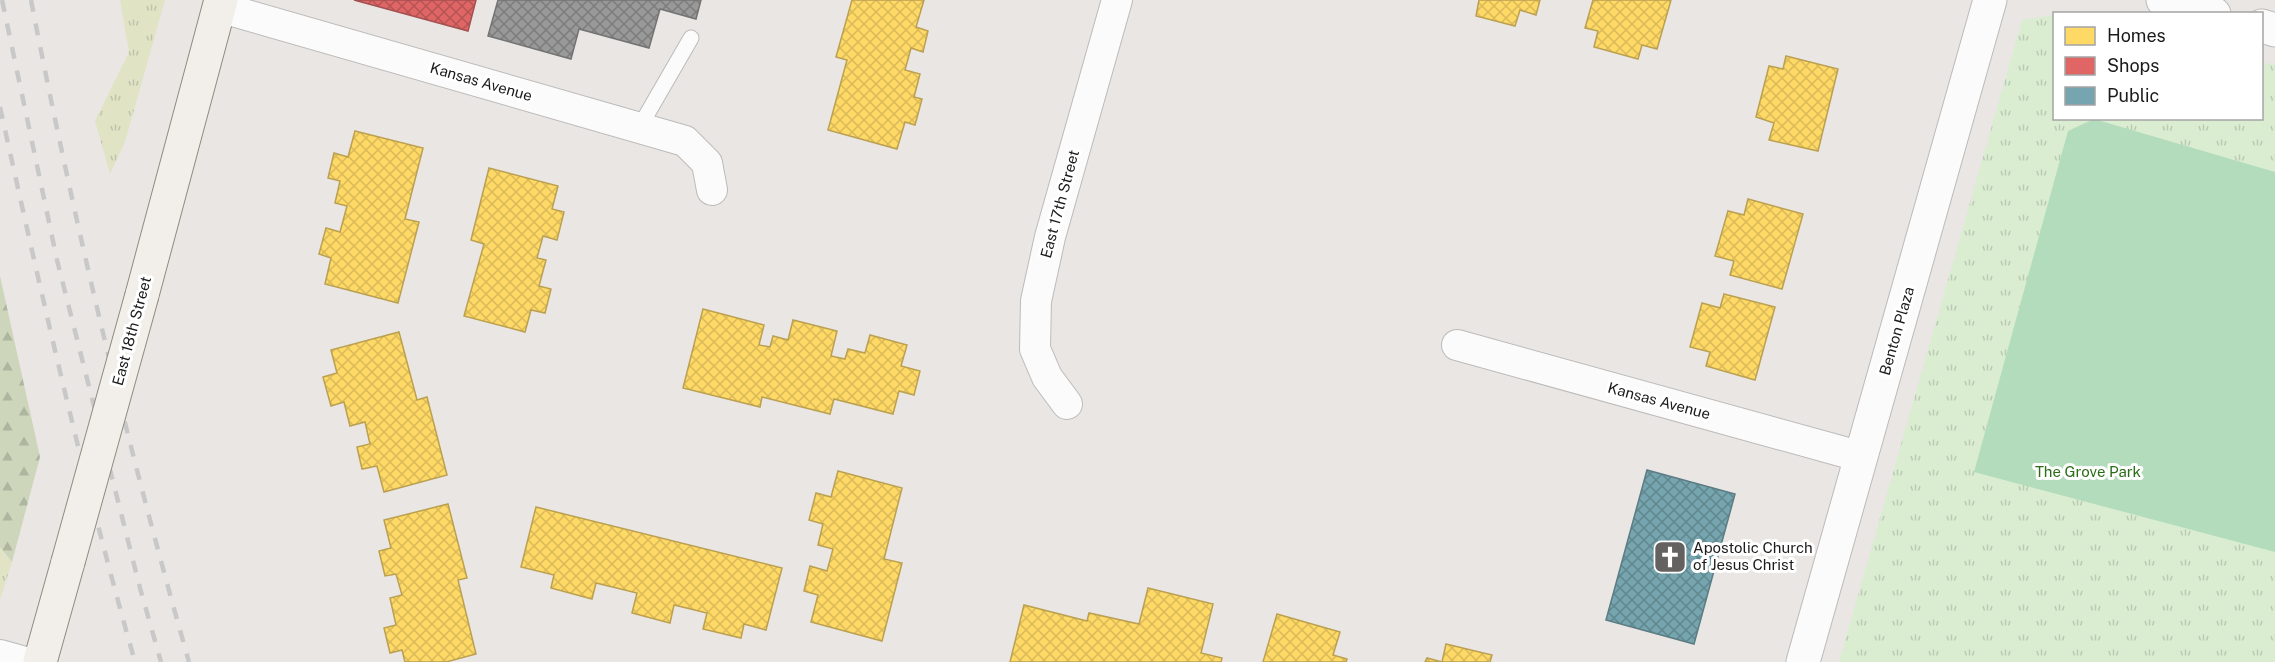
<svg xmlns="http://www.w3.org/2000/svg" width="2275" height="662" viewBox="0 0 2275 662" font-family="'Public Sans',sans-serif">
<defs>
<pattern id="grass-tufts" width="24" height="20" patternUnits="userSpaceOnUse" patternTransform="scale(1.5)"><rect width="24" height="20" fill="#e0e4c5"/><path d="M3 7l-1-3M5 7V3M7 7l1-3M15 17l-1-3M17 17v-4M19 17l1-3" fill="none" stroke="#c0c3a9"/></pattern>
<pattern id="forest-firs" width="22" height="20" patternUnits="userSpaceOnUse" patternTransform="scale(1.5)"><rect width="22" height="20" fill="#cdd5bb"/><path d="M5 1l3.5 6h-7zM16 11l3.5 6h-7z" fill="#afb6a0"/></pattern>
<pattern id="park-tufts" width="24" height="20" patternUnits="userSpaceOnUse" patternTransform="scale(1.5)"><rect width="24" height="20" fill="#daedd1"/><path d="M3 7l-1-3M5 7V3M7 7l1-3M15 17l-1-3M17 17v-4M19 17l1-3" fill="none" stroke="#bacbb3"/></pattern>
<pattern id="homes-cross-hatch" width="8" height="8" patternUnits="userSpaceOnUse" patternTransform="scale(1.5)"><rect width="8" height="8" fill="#ffd966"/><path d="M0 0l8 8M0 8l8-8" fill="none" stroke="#daba58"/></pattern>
<pattern id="shops-cross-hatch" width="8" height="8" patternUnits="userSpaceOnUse" patternTransform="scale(1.5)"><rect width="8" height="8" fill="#e06666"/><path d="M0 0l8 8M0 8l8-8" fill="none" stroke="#b55353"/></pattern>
<pattern id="public-cross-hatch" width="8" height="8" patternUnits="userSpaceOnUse" patternTransform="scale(1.5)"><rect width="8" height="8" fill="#76a5af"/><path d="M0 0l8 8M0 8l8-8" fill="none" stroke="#60868e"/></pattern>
<pattern id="industry-cross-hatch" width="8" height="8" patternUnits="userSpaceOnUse" patternTransform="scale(1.5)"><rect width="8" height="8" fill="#999"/><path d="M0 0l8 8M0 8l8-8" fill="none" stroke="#7c7c7c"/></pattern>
</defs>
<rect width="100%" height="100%" fill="#e9e6e4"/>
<g fill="url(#grass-tufts)">
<polygon points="120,0 165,0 125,142 110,174 95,121 129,52"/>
<polygon points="0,547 12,562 0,600"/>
</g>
<polygon fill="url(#forest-firs)" points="0,276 40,457 12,562 0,547"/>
<polygon fill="url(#park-tufts)" points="2054,15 2054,118 2262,118 2262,62 2275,65 2275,662 1839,662 2022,20"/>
<polygon fill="#b3dcbd" points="2094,119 2275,172 2275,552 1974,472 2068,131"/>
<g fill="url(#homes-cross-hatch)" stroke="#bba050" stroke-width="1.5">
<polygon points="852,0 924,0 916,27 928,31 923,52 911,48 905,70 920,74 914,97 922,99 915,125 905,122 897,149 828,130 847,60 836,57"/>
<polygon points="1479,0 1540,0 1536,15 1520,10 1515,26 1476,16"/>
<polygon points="1593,0 1671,0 1657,49 1642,45 1638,59 1594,47 1598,31 1585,28"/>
<polygon points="1786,56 1838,69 1818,151 1769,140 1774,123 1756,117 1769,66 1783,69"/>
<polygon points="355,131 423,148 405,219 419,222 398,303 325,284 331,258 319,254 326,228 340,232 347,206 335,203 340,181 328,178 334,153 348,157"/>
<polygon points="489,168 558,186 552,209 564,212 557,240 543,236 537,258 546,260 539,286 551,289 545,313 531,310 525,332 464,316 484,244 471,240"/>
<polygon points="1748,199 1803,214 1782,289 1730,275 1734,261 1715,256 1728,211 1744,215"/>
<polygon points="1724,294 1775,307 1755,380 1706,366 1710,352 1690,347 1702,303 1720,308"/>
<polygon points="703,309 764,325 759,345 770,347 773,336 788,340 793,320 837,331 831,356 845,359 848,349 865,353 870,335 907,345 901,366 920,371 914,395 899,391 893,414 834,399 830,414 762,397 760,407 683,388"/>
<polygon points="399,332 417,400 427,397 447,475 384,492 377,466 362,469 357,447 370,444 365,422 350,426 344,402 331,406 323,377 337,373 331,350"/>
<polygon points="838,471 902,488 884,559 902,563 882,641 811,622 818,595 804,591 810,566 827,571 833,549 818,545 823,524 809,520 816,493 831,497"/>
<polygon points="448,504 467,578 458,580 476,654 446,662 405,662 402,650 390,653 384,628 396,625 390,598 402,595 396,574 385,576 379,551 391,548 384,520"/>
<polygon points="536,507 782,568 766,630 744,624 741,638 703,629 707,613 674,605 670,623 632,613 637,593 596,583 592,599 551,588 554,575 521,567"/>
<polygon points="1148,588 1213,604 1201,653 1222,658 1221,662 1010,662 1024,605 1087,621 1089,613 1139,624"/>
<polygon points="1277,614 1340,632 1333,655 1347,659 1346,662 1263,662"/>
<polygon points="1446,644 1492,655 1490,662 1425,662 1427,658 1442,662"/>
</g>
<polygon fill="url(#shops-cross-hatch)" stroke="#a55050" stroke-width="1.5" points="354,0 476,0 468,31"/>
<polygon fill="url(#public-cross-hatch)" stroke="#5b7c83" stroke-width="1.5" points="1647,470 1735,494 1694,644 1606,620"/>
<polygon fill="url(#industry-cross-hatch)" stroke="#737373" stroke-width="1.5" points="498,0 701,0 696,19 660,9 649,48 579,29 571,59 488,36"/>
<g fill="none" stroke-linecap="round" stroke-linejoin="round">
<defs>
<polyline id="service" points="639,128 691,38"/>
<g id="minor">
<polyline points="219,7 685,141 707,163 712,190"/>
<polyline points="1457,345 1862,457"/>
<polyline points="1067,404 1047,377 1035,349 1036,301 1050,237 1117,0"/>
<polyline points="0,655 25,662"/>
</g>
<g id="tertiary">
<polyline points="2163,0 2214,14"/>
<polyline points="2262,26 2275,30"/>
<polyline points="1803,662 1990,0"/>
</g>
<g id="secondary">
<polyline points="142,295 221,0"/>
<polyline points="40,662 68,562"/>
</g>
</defs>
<use href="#service" stroke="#bcbbba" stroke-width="17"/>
<use href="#minor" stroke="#bcbbba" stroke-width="32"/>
<use href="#tertiary" stroke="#bcbbba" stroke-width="35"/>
<use href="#secondary" stroke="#918c7e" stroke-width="35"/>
<use href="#service" stroke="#fcfbfb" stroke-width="15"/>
<use href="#minor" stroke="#fcfbfb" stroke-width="30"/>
<use href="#tertiary" stroke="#fcfbfb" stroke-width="33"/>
<use href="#secondary" stroke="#f2eee9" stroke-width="33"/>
<g stroke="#c9c8c8" stroke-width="4.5" stroke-dasharray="12 12" stroke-linecap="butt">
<polyline points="2,0 57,260 140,588 161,662"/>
<path d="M 31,0 C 74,222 127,444 189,662"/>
<path d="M 0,107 C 41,293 83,479 135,662"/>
</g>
<defs>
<polyline id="secondary-bridge" points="68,562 142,295"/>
</defs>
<use href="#secondary-bridge" stroke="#918c7e" stroke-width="35" stroke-linecap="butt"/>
<use href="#secondary-bridge" stroke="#f2eee9" stroke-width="33"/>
</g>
<defs>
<symbol id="church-square" viewBox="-11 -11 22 22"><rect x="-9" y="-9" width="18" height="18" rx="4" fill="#636261" stroke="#fff"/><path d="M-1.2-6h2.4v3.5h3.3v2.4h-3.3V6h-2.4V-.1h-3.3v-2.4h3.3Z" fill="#fff"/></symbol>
</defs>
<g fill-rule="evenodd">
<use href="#church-square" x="1651" y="538" width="38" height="38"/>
</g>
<g text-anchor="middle" stroke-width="6" stroke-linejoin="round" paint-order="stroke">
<g font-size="15" fill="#1b1b1b" stroke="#fff">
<text transform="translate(481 82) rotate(16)" y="5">Kansas Avenue</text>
<text transform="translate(1060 204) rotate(-75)" y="5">East 17th Street</text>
<text transform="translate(132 331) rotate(-75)" y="5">East 18th Street</text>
<text transform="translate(1897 331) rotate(-74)" y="5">Benton Plaza</text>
<text transform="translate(1659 401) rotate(15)" y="5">Kansas Avenue</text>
</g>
<g font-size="15" fill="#2a6d16" stroke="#fff">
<text x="2088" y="477">The Grove Park</text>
</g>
<g font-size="15" fill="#1b1b1b" stroke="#fff" text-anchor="start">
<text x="1693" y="553">Apostolic Church<tspan x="1693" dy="17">of Jesus Christ</tspan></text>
</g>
</g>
<rect x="2053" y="12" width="210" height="108" fill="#ffffff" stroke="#a4a4a4" stroke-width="1.5"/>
<rect x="2065" y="27" width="30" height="18" fill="#ffd966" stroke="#a4a4a4" stroke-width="1.5"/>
<text x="2107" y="42" font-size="18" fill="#1b1b1b">Homes</text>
<rect x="2065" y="57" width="30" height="18" fill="#e06666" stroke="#a4a4a4" stroke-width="1.5"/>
<text x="2107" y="72" font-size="18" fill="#1b1b1b">Shops</text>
<rect x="2065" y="87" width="30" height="18" fill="#76a5af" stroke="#a4a4a4" stroke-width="1.5"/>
<text x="2107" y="102" font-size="18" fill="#1b1b1b">Public</text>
</svg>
